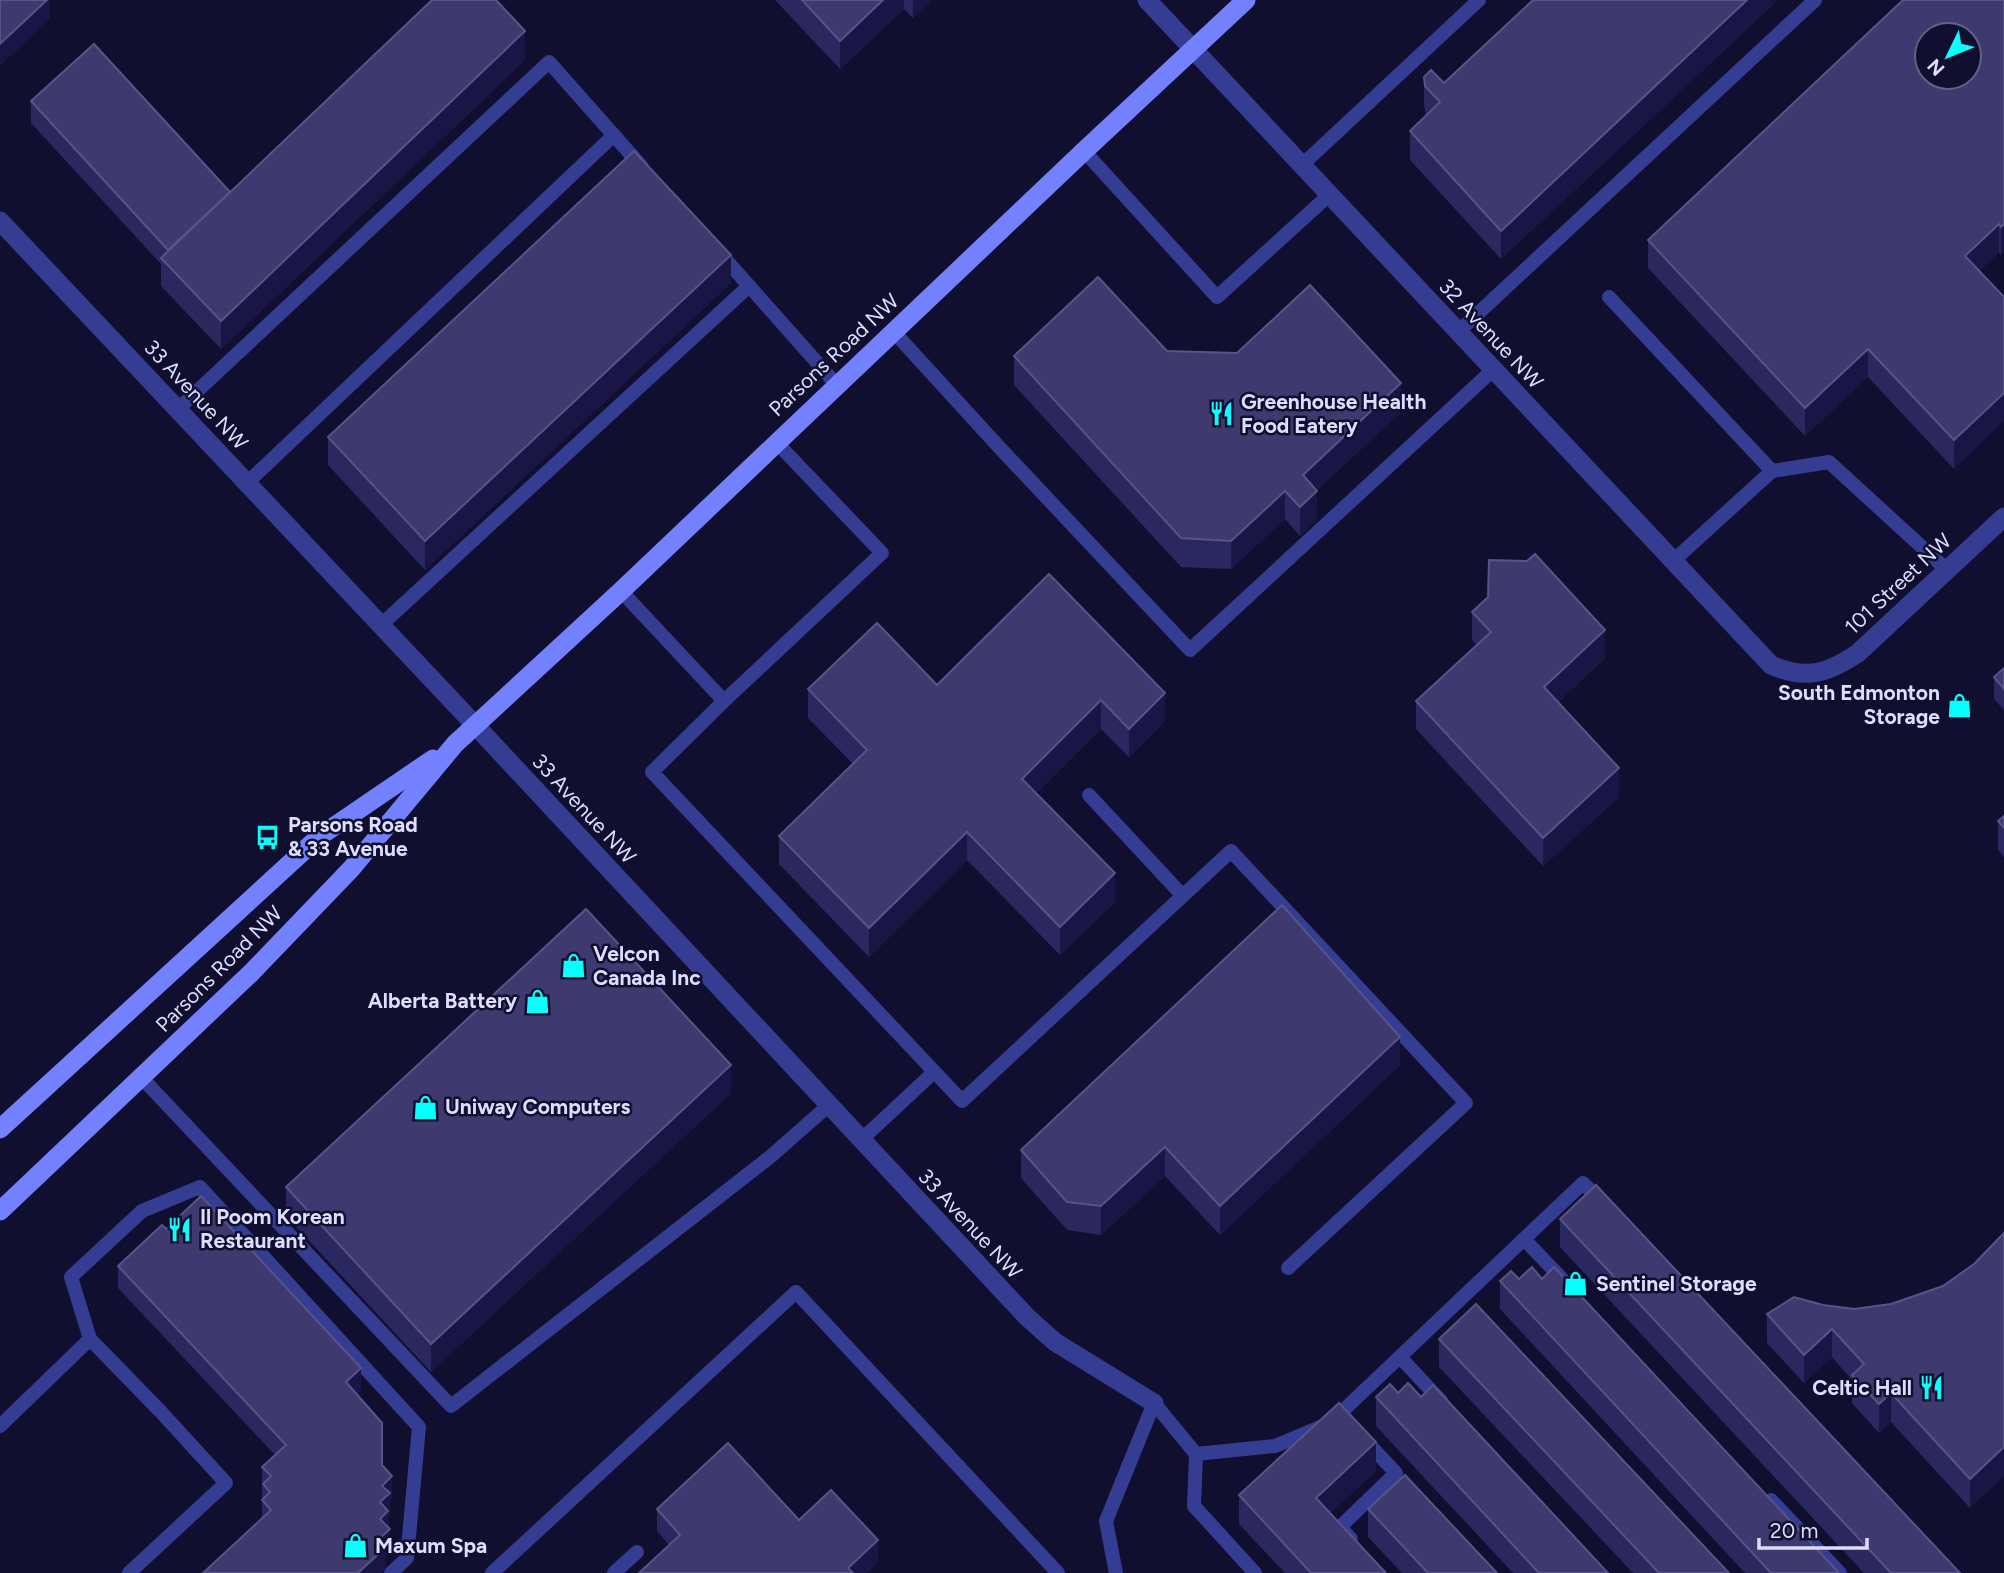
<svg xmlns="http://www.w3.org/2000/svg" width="2004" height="1573" viewBox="0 0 2004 1573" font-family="Figtree,sans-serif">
<rect width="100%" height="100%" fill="#110f2f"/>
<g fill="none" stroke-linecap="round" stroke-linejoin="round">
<g stroke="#353d93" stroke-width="14">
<polyline points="1084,151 1217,297 1329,195"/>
<polyline points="1302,165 1479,0"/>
<polyline points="719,252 836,384"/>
<polyline points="1609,297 1772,471 1673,561"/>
<polyline points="893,331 999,447 1190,650 1494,369"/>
<polyline points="1458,332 1815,0"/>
<polyline points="178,409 549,62 642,167"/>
<polyline points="776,442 882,553 724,701 652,772 962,1101 1231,851 1466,1103 1288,1268"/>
<polyline points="1772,471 1829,462 1947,570"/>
<polyline points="247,483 614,135"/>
<polyline points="621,591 724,701"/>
<polyline points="381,625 749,286"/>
<polyline points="1089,795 1183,896"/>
<polyline points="141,1077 451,1406 770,1157 829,1105"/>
<polyline points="861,1140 934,1072"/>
<polyline points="1524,1239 1565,1282"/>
<polyline points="90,1339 161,1412 226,1483 129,1573"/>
<polyline points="1400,1357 1441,1401"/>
<polyline points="0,1426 90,1339 71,1277 142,1211 200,1187 419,1427 407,1558 391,1573"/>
<polyline points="1196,1454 1275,1446 1330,1423 1583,1183 1603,1203"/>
<polyline points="1771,1500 1840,1573"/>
<polyline points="1351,1539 1340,1527 1396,1473 1364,1439"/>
<polyline points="492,1573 796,1292 1058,1573"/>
<polyline points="614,1573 637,1552"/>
<polyline points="1116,1573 1106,1521 1154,1403 1196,1454 1194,1506 1255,1573"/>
</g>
<g stroke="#353d93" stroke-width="19">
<path d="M 1147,0 L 1771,665 C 1805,680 1827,674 1858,653 L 2004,517"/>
<polyline points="0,221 475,725 1027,1317 1055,1342 1154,1403"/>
</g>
<g stroke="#7481ff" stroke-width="19">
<polyline points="0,1129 320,836 433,759"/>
<polyline points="0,1211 251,973 351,869 455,744 621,591 1084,151 1246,0"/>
</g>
</g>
<g fill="#2b275f">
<polygon points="775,0 931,0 931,2 913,18 904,9 840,69"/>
<polygon points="1533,0 1778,0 1501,259 1410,160 1410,131 1426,115 1424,105 1424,77 1444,83"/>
<polygon points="2004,0 2001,255 1999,252 1979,271 1954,469 1868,377 1805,436 1648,268 1648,240"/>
<polygon points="525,60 221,349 161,286 161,264 31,123 31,101 230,192"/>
<polygon points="731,283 425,570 328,465 328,437"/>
<polygon points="1167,351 1237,353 1401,412 1317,490 1317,520 1300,536 1285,519 1231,569 1181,567 1014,385 1014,356"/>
<polygon points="1049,574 1165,721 1129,757 1101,729 1036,793 1115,902 1060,955 967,860 869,957 779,864 779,836 853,764 808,718 808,689 937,685"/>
<polygon points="1472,612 1605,658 1558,702 1619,797 1543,866 1416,729 1416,701 1477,645 1472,640"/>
<polygon points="2004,668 2004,710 1994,699 1994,677"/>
<polygon points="2004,816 2004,857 1998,850 1998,821"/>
<polygon points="1400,1065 1220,1235 1165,1176 1101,1235 1067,1230 1021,1178 1021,1150"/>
<polygon points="731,1093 431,1372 286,1216 286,1187"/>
<polygon points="1560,1219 1960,1573 1864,1573 1560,1247"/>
<polygon points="166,1229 361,1390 357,1394 382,1465 392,1498 390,1500 390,1515 388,1516 390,1551 386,1555 386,1568 381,1573 203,1573 262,1518 262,1467 275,1455 118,1288 118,1266"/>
<polygon points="1974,1264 1970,1508 1891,1422 1879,1433 1852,1403 1852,1380 1832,1357 1804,1383 1767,1343 1767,1314 1823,1305 1854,1309 1891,1304 1943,1286"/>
<polygon points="1519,1279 1542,1279 1839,1573 1745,1573 1500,1309 1500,1281"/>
<polygon points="1439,1339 1729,1573 1633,1573 1439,1367"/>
<polygon points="1398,1393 1421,1397 1608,1573 1513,1573 1376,1426 1376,1397"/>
<polygon points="1376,1471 1330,1513 1386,1573 1285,1573 1239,1524 1239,1495"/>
<polygon points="657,1509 799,1520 878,1562 866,1573 639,1573 669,1545 657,1531"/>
<polygon points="1368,1509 1497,1573 1402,1573 1368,1537"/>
</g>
<g fill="#191545">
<polygon points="47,0 50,0 50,19 0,66 0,44"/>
<polygon points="883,0 904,0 904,9 840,69 840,41"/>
<polygon points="913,0 931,0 931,2 913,18"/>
<polygon points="1747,0 1778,0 1501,259 1501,231"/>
<polygon points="525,31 525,60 221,349 221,321"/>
<polygon points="1999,224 1999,252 1965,284 1965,256"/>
<polygon points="2004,224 2004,253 2001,255 2001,227"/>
<polygon points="731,255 731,283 425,570 425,541"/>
<polygon points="1868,349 1868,377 1805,436 1805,408"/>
<polygon points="1401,383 1401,412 1303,503 1303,475"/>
<polygon points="2004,393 2004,421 1954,469 1954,440"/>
<polygon points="1285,491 1285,519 1231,569 1231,541"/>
<polygon points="1317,491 1317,520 1300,536 1300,507"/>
<polygon points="1605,630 1605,658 1544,715 1544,687"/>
<polygon points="1165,693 1165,721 1129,757 1129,729"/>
<polygon points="1101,700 1101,729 1022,807 1022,779"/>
<polygon points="1619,768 1619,797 1543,866 1543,838"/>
<polygon points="967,832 967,860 869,957 869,928"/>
<polygon points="1115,873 1115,902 1060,955 1060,927"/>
<polygon points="1400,1037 1400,1065 1220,1235 1220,1206"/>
<polygon points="731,1065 731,1093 431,1372 431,1344"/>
<polygon points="1165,1147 1165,1176 1101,1235 1101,1206"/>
<polygon points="1832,1329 1832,1357 1804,1383 1804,1355"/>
<polygon points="361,1368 361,1390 346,1404 346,1382"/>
<polygon points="1891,1393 1891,1422 1879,1433 1879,1404"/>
<polygon points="1376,1442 1376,1471 1316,1526 1316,1498"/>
<polygon points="2004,1447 2004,1476 1970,1508 1970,1479"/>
<polygon points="392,1476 392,1498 390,1500 390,1515 388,1516 388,1531 390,1529 390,1551 386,1555 386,1568 381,1573 358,1573 380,1502 382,1486"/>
<polygon points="878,1540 878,1562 866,1573 848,1573 848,1568"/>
</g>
<g fill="#3e3a70" stroke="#575487" stroke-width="2" fill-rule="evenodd">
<polygon points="0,0 47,0 0,44"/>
<polygon points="432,0 496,0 525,31 221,321 161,258"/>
<polygon points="802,0 883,0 840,41"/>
<polygon points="1533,0 1747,0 1501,231 1410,131 1440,102 1425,86 1424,77 1431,70 1444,83"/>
<path d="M 1903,0 L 2004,0 L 2004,224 L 2001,227 L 1999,224 L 1965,256 L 2004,297 L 2004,393 L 1954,440 L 1868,349 L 1805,408 L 1648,240 ZM 1927,35 L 1969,35 L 1969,77 L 1927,77 Z"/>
<polygon points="94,44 230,192 168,250 31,101"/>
<polygon points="634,151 731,255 425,541 328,437"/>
<polygon points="1098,277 1167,351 1237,353 1310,285 1401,383 1303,475 1317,491 1300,507 1285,491 1231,541 1181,538 1014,356"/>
<polygon points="1535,554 1605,630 1544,687 1619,768 1543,838 1416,701 1491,632 1472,612 1488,597 1489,560 1527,561"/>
<polygon points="1049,574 1165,693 1129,729 1101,700 1022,779 1115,873 1060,927 967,832 869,928 779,836 867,750 808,689 877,623 937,685"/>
<polygon points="2004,668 2004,689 1994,677"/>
<polygon points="2004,816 2004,828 1998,821"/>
<polygon points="1282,905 1400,1037 1220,1206 1165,1147 1101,1206 1067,1202 1021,1150"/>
<polygon points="586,909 731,1065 431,1344 286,1187"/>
<polygon points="1596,1185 1960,1573 1891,1573 1560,1219"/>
<polygon points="201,1196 361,1368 346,1382 382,1423 382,1465 392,1476 382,1486 390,1493 380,1502 388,1511 380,1519 390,1529 379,1539 386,1547 358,1573 203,1573 271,1510 262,1500 270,1492 263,1484 271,1476 262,1467 286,1445 118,1266 162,1225 166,1229"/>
<polygon points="2004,1233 2004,1447 1970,1479 1891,1393 1879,1404 1852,1375 1864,1364 1832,1329 1804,1355 1767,1314 1794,1297 1823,1305 1854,1309 1891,1304 1943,1286 1974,1264"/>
<polygon points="1532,1267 1542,1279 1554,1267 1839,1573 1771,1573 1500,1281 1511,1271 1519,1279"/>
<polygon points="1476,1304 1729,1573 1659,1573 1439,1339"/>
<polygon points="1408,1383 1421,1397 1433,1385 1608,1573 1539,1573 1376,1397 1390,1384 1398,1393"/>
<polygon points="1339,1403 1376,1442 1316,1498 1386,1573 1311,1573 1239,1495"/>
<polygon points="728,1443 799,1520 831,1490 878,1540 848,1568 853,1573 639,1573 680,1535 657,1509"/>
<polygon points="1405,1475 1497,1573 1428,1573 1368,1509"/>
</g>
<defs>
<symbol id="restaurant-bare" viewBox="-9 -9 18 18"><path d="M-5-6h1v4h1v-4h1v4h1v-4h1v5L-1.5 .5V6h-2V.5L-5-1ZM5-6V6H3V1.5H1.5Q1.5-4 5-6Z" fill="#09fffb" stroke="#110f2f" stroke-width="2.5" paint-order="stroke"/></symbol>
<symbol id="shop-bare" viewBox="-9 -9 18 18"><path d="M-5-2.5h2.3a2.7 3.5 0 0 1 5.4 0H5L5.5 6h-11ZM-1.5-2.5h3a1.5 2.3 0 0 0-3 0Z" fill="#09fffb" stroke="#110f2f" stroke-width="2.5" paint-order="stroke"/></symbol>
<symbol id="bus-bare" viewBox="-9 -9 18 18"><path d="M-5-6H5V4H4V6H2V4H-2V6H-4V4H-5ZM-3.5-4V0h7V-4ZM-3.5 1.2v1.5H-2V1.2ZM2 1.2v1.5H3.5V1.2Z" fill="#09fffb" stroke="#110f2f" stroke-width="2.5" paint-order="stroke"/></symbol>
</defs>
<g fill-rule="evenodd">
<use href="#restaurant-bare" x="1204" y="396" width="35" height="35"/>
<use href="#shop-bare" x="1942" y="688" width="35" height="35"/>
<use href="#bus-bare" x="250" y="820" width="35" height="35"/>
<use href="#shop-bare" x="556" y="948" width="35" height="35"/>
<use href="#shop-bare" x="520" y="984" width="35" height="35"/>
<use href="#shop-bare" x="408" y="1090" width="35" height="35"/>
<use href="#restaurant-bare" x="162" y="1212" width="35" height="35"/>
<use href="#shop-bare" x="1558" y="1266" width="35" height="35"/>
<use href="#restaurant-bare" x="1914" y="1370" width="35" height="35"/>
<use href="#shop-bare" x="338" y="1528" width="35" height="35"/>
</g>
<g text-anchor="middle" stroke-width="5" stroke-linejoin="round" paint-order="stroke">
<g font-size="21" fill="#dddeff" stroke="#110f2f">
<text transform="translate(1491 334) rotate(47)" y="7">32 Avenue NW</text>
<text transform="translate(834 355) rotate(-43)" y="7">Parsons Road NW</text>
<text transform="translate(196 395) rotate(47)" y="7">33 Avenue NW</text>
<text transform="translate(1898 584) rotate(-43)" y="7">101 Street NW</text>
<text transform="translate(584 809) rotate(47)" y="7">33 Avenue NW</text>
<text transform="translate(219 969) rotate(-45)" y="7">Parsons Road NW</text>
<text transform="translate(970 1224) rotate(47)" y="7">33 Avenue NW</text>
</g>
<g font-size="21" font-weight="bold" fill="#dddeff" stroke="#110f2f" text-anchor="start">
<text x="1241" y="409">Greenhouse Health<tspan x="1241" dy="24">Food Eatery</tspan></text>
<text x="1940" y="700" text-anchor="end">South Edmonton<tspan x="1940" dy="24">Storage</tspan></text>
<text x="288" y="832">Parsons Road<tspan x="288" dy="24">&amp; 33 Avenue</tspan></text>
<text x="593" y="961">Velcon<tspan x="593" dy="24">Canada Inc</tspan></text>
<text x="517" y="1008" text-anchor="end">Alberta Battery</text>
<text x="445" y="1114">Uniway Computers</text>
<text x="200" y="1224">Il Poom Korean<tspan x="200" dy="24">Restaurant</tspan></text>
<text x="1596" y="1291">Sentinel Storage</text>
<text x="1912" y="1395" text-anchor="end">Celtic Hall</text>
<text x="375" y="1553">Maxum Spa</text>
</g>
</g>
<g transform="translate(1948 56) rotate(227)"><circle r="33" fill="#110f2f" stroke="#636282" stroke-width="2"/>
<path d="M0-5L12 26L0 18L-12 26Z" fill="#09fffb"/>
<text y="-10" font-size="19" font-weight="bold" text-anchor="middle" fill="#dddeff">N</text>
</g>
<path d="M1759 1538v10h108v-10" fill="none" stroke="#dddeff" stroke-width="3.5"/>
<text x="1770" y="1538" font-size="21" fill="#dddeff" stroke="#110f2f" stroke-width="5" paint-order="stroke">20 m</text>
</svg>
